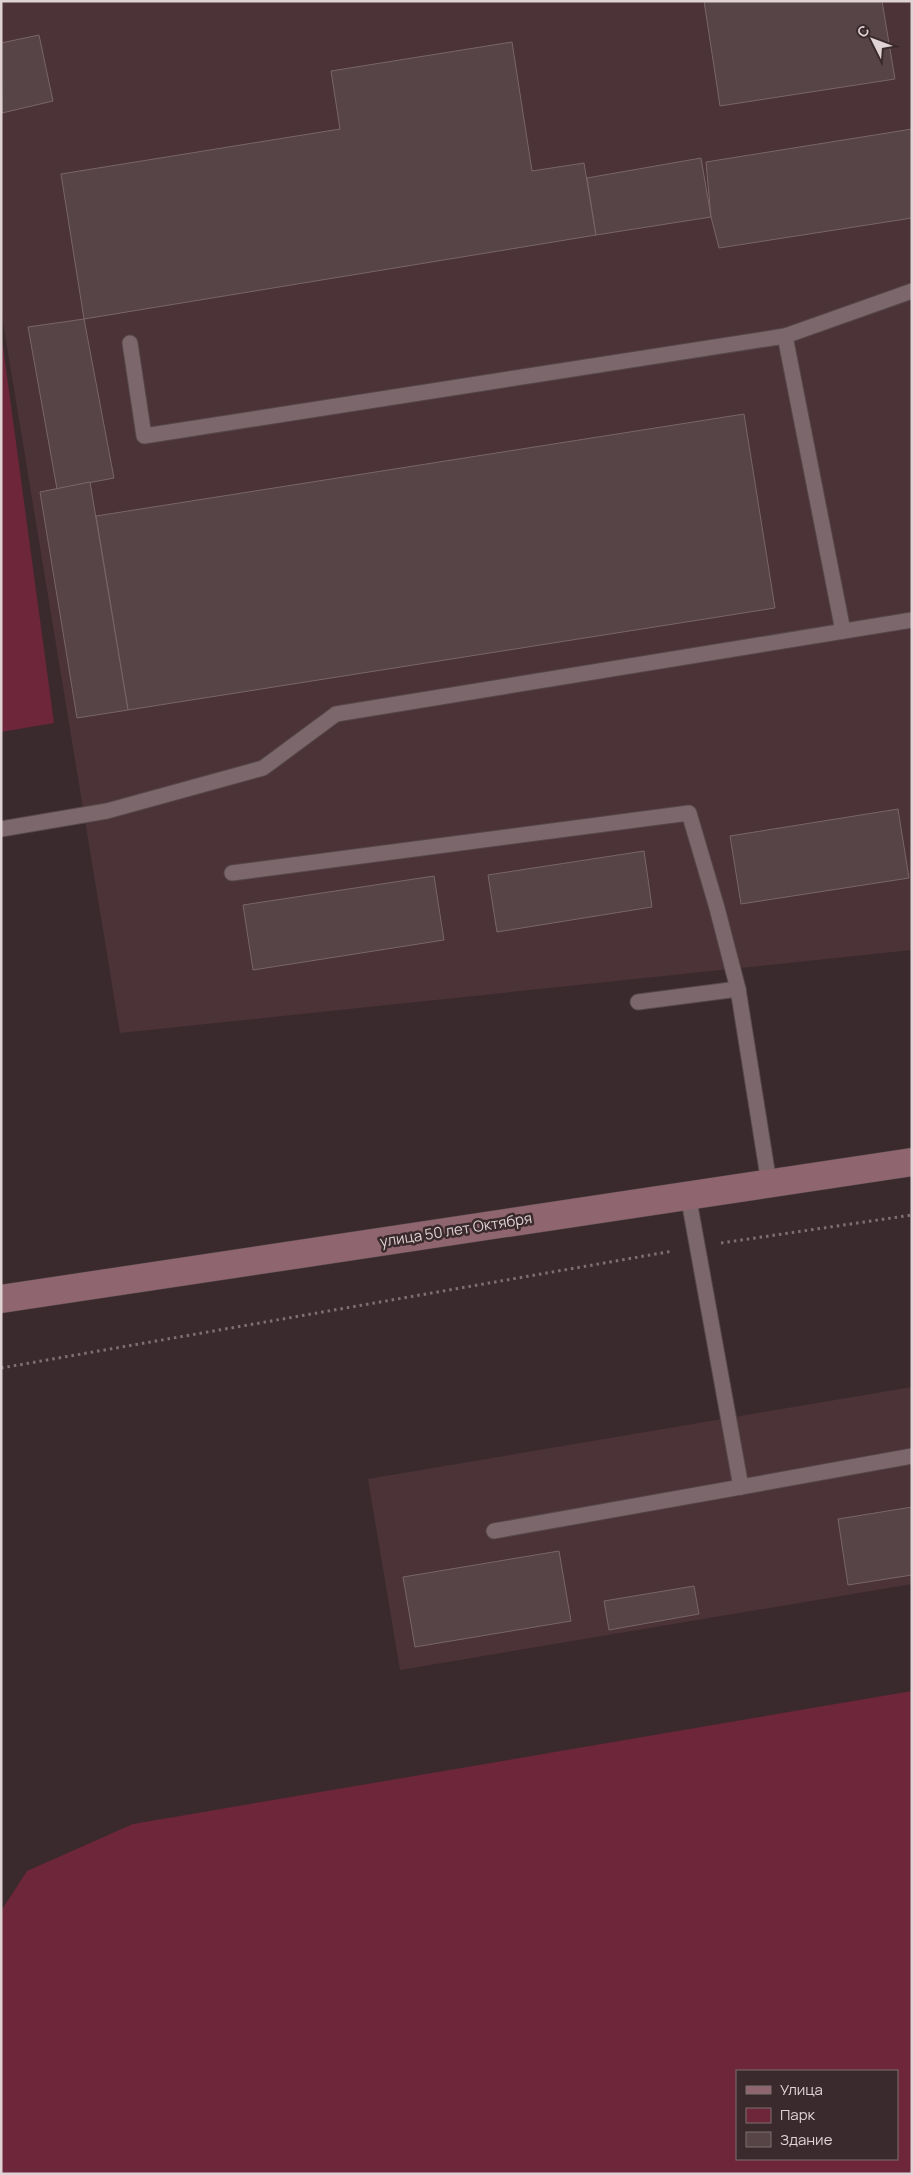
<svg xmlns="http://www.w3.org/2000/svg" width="913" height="2175" viewBox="0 0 913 2175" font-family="Manrope,sans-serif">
<rect width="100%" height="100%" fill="#3b2a2d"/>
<g fill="#4b3338">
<polygon points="1,1 912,1 912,950 120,1033 1,310"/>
<polygon points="912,1387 912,1584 400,1670 368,1479"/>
</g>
<g fill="#6d263a" fill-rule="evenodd">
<polygon points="1,332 54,723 1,732"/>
<path d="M 912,1691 L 912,2174 L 1,2174 L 1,1911 L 27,1871 L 133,1824 ZM 737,2071 L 897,2071 L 897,2159 L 737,2159 Z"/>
</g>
<g fill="#564447" stroke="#796569">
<polygon points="704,1 882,1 895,79 720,106"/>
<polygon points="39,35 53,101 2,113 1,43"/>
<polygon points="512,42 532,171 584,163 596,235 84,319 61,174 340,129 331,71"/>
<polygon points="912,129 912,218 719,248 711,217 706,162"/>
<polygon points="701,158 711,217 596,235 587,178"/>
<polygon points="84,319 114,478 57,489 28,327"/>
<polygon points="744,414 775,608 128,710 96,516"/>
<polygon points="90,482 128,710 77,718 40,492"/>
<polygon points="898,809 909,878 741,904 730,836"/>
<polygon points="644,851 652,907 497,932 488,875"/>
<polygon points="434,876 444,940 253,970 243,905"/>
<polygon points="912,1507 912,1575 848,1585 838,1519"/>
<polygon points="559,1551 571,1621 415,1647 403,1577"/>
<polygon points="694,1586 699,1614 609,1630 604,1601"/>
</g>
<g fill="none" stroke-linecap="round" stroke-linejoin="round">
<defs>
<g id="lane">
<polyline points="130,343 144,436 785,336"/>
<polyline points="843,631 785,336 912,291"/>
<polyline points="1,829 107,811 263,768 336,714 912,620"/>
<polyline points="232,873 689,813 717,908 738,989"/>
<polyline points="638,1002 738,989 769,1183"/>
<polyline points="741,1487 912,1456"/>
<polyline points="494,1531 741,1487 688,1195"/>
</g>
<polyline id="secondary" points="1,1299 912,1162"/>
</defs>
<use href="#lane" stroke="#56484b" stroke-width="17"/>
<use href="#secondary" stroke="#56484b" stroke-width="29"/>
<g stroke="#7e6f72" stroke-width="3" stroke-dasharray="2.5 4" stroke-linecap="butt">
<polyline points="721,1243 912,1215"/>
<polyline points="1,1368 673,1251"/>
</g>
<use href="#lane" stroke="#7c686c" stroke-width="15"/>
<use href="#secondary" stroke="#8f666f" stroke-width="28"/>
</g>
<g text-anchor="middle" stroke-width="5" stroke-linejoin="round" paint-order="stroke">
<g font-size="15" fill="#dfd3d5" stroke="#3b2a2d">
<text transform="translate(456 1230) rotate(-9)" y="5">улица 50 лет Октября</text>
</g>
</g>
<rect width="913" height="2175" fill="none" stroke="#dfd3d5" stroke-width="5"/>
<rect x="736" y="2070" width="162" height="90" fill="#3b2a2d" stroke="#7d6e70"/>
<rect x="746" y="2086" width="25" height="8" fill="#8f666f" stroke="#7d6e70"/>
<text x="780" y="2095" font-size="15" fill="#dfd3d5">Улица</text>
<rect x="746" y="2108" width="25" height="15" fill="#6d263a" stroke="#7d6e70"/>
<text x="780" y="2120" font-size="15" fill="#dfd3d5">Парк</text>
<rect x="746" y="2132" width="25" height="15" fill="#564447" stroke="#7d6e70"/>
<text x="780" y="2145" font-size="15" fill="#dfd3d5">Здание</text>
<g transform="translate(873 40) rotate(312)" stroke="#3b2a2d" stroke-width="4" paint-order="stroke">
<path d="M0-4L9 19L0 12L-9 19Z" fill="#dfd3d5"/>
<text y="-8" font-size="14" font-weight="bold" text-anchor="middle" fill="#dfd3d5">С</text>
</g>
</svg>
